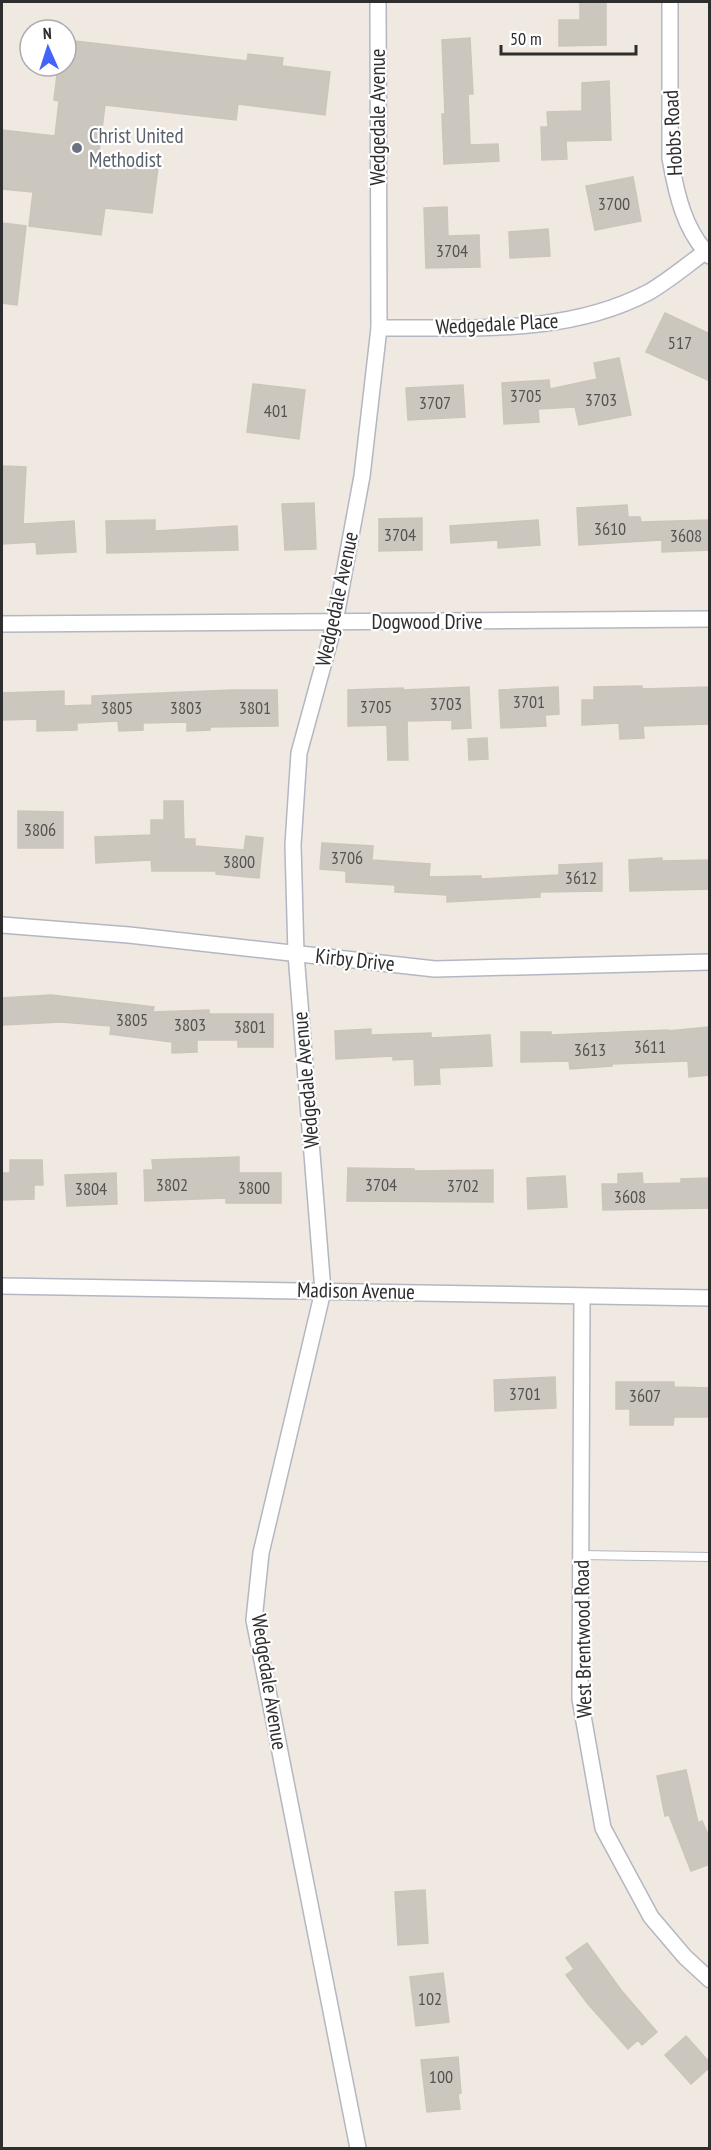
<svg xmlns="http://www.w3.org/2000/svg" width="711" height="2150" viewBox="0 0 711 2150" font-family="'PT Sans Narrow',sans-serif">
<rect width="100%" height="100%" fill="#efe9e1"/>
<g fill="#cbc7bf" stroke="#cbc5ba" stroke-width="1.5">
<polygon points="580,2 606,2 606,45 559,46 559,20 580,20"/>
<polygon points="470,38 473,94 468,94 470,145 498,144 499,161 444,164 442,114 445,114 442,40"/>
<polygon points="66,40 247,61 248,54 283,58 282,66 330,72 325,115 238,104 236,120 105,105 98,160 158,168 152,213 105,208 101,235 29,226 33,192 2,189 2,130 55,136 59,101 54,100 58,66 66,66"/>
<polygon points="609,81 611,140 566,141 567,159 542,160 541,127 548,127 547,112 582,111 582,83"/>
<polygon points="633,177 641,221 595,230 586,186"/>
<polygon points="447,207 448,236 479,235 480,267 426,268 424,208"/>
<polygon points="2,223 26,226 17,305 2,303"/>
<polygon points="548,229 550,256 510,258 509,232"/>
<polygon points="665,313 710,334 710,381 646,352"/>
<polygon points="619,358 631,415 579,425 575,407 538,409 539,422 504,424 502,383 549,380 550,389 597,379 594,363"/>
<polygon points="253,384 305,390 299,439 247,432"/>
<polygon points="463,385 465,417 408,420 406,388"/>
<polygon points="2,466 26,467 23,524 74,521 76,552 37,554 36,542 2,544"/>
<polygon points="314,503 316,549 285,550 282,504"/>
<polygon points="627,505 628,517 640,517 641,522 710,520 710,550 662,552 662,540 579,545 577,508"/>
<polygon points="422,518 422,550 379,551 379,519"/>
<polygon points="155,520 155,531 237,526 238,550 107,553 106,521"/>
<polygon points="538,520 540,545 498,548 498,540 451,543 450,526"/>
<polygon points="642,686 642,689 710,687 710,724 643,726 644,738 620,739 619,723 582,725 582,700 594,700 594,687"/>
<polygon points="469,687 471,728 452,729 452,720 407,721 408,760 388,760 387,725 348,726 348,690 403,688 403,690"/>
<polygon points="558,687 559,714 545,715 546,726 501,728 499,690"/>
<polygon points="232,690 277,690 278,726 210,727 210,730 187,731 187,722 143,723 143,730 119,731 118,721 77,723 77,730 37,731 37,719 2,720 2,693 64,691 64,706 92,705 92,696"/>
<polygon points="487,738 488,759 469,760 468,739"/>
<polygon points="164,801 183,801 184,839 195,839 195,846 244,850 246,836 263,838 259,878 216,874 216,871 152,871 151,860 96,863 95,837 151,835 151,820 164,820"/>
<polygon points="18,811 63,812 63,848 18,848"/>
<polygon points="322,843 373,846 372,860 430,864 429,877 481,876 481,879 559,875 559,865 602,863 602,891 540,892 540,897 447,902 447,895 395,892 395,885 346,882 346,871 320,869"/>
<polygon points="662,858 662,861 710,860 710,889 630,891 629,860"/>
<polygon points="51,995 154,1007 153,1012 209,1010 209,1014 273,1014 273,1047 238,1047 238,1040 197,1040 197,1052 172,1053 172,1042 110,1034 111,1026 61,1022 2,1025 2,998"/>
<polygon points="708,1027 710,1075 689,1077 688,1061 612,1064 612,1066 570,1069 569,1061 521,1062 521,1032 551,1032 551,1035 668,1030 668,1031"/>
<polygon points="371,1029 371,1035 431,1033 431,1038 490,1035 492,1066 439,1068 440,1084 415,1085 414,1059 393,1060 393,1056 336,1059 335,1031"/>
<polygon points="239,1157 239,1173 281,1173 281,1203 226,1203 226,1198 145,1201 144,1170 153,1170 152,1160"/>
<polygon points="10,1160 42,1160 43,1185 34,1185 34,1199 2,1200 2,1173 10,1173"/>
<polygon points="348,1168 414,1169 414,1171 493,1170 493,1202 347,1201"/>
<polygon points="116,1173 117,1204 67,1206 65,1175"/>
<polygon points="642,1173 643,1184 681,1183 681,1179 710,1178 710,1208 603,1210 602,1184 618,1184 618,1174"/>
<polygon points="565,1176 567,1207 528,1209 527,1178"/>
<polygon points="555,1377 556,1408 495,1411 494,1380"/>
<polygon points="616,1382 674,1382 674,1387 710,1388 710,1417 674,1417 673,1425 630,1425 630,1409 616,1409"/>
<polygon points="686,1770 698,1823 702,1821 710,1839 710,1864 691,1871 669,1815 665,1816 657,1776"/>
<polygon points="425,1890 428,1943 398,1945 395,1892"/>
<polygon points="587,1943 621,1990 657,2032 642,2045 638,2040 628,2049 588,2004 566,1975 574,1969 566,1958"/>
<polygon points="443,1973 449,2022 416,2026 410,1977"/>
<polygon points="686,2036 710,2063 710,2067 691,2084 665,2055"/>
<polygon points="458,2057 461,2093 458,2094 460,2109 427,2112 421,2060"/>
</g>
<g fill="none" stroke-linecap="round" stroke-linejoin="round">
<defs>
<polyline id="service" points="580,1555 710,1557"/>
<g id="minor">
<path d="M 670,2 L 670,158 C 676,192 684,231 710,256"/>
<path d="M 379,328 C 469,327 566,336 649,292 C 668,281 687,265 705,252"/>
<polyline points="2,624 710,619"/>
<polyline points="2,925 129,935 435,969 710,962"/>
<polyline points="2,1286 710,1298"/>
<polyline points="582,1297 580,1699 603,1828 651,1917 685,1957 710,1980"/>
<polyline points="358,2148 254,1620 261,1553 323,1291 296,954 293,845 299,753 335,622 362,476 379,328 378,2"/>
</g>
</defs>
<use href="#service" stroke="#b4b7c1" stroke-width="10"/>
<use href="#minor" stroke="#b4b7c1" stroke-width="18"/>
<use href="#service" stroke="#fff" stroke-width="8"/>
<use href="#minor" stroke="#fff" stroke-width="15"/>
</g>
<circle fill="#6b7280" stroke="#fff" stroke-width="2" cx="77" cy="148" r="6"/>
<g text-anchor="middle" stroke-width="4.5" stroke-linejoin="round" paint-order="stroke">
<g font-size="18" fill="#555452">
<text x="614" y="210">3700</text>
<text x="452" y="257">3704</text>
<text x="680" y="349">517</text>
<text x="526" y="402">3705</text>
<text x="601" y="406">3703</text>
<text x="435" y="409">3707</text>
<text x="276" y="417">401</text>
<text x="610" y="535">3610</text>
<text x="400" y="541">3704</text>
<text x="686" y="542">3608</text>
<text x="529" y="708">3701</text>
<text x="446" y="710">3703</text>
<text x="376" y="713">3705</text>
<text x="117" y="714">3805</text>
<text x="186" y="714">3803</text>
<text x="255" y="714">3801</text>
<text x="40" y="836">3806</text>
<text x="347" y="864">3706</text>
<text x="239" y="868">3800</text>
<text x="581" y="884">3612</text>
<text x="132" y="1026">3805</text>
<text x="190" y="1031">3803</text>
<text x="250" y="1033">3801</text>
<text x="650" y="1053">3611</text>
<text x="590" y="1056">3613</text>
<text x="172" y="1191">3802</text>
<text x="381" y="1191">3704</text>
<text x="463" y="1192">3702</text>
<text x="254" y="1194">3800</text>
<text x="91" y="1195">3804</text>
<text x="630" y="1203">3608</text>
<text x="525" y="1400">3701</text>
<text x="645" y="1402">3607</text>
<text x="430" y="2005">102</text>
<text x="441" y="2083">100</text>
</g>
<g font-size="21" fill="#2e2e2e" stroke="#fff">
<text transform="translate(378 117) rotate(-90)" y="7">Wedgedale Avenue</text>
<text transform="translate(673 133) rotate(-93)" y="7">Hobbs Road</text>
<text transform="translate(497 324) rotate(-3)" y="7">Wedgedale Place</text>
<text transform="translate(337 599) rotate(-78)" y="7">Wedgedale Avenue</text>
<text x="427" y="629">Dogwood Drive</text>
<text transform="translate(355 960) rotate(6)" y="7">Kirby Drive</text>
<text transform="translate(306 1080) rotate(-95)" y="7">Wedgedale Avenue</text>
<text transform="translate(356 1291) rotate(1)" y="7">Madison Avenue</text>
<text transform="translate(583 1639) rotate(-91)" y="7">West Brentwood Road</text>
<text transform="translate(269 1682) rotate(81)" y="7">Wedgedale Avenue</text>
</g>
<g font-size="21" fill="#5b616d" stroke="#fff" text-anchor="start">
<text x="89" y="143">Christ United<tspan x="89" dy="24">Methodist</tspan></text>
</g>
</g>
<rect width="711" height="2150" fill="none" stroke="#2e2e2e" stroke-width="6"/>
<g transform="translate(48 48) rotate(357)"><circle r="28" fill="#ffffff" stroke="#ababab" stroke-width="1.5"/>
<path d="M0-4.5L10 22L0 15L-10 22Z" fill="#4264fb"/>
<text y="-9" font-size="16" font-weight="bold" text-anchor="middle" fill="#2e2e2e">N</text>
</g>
<path d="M501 45v9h135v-9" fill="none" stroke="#2e2e2e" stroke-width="3"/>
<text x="510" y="45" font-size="18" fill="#2e2e2e" stroke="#ffffff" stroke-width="4.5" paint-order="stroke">50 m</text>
</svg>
